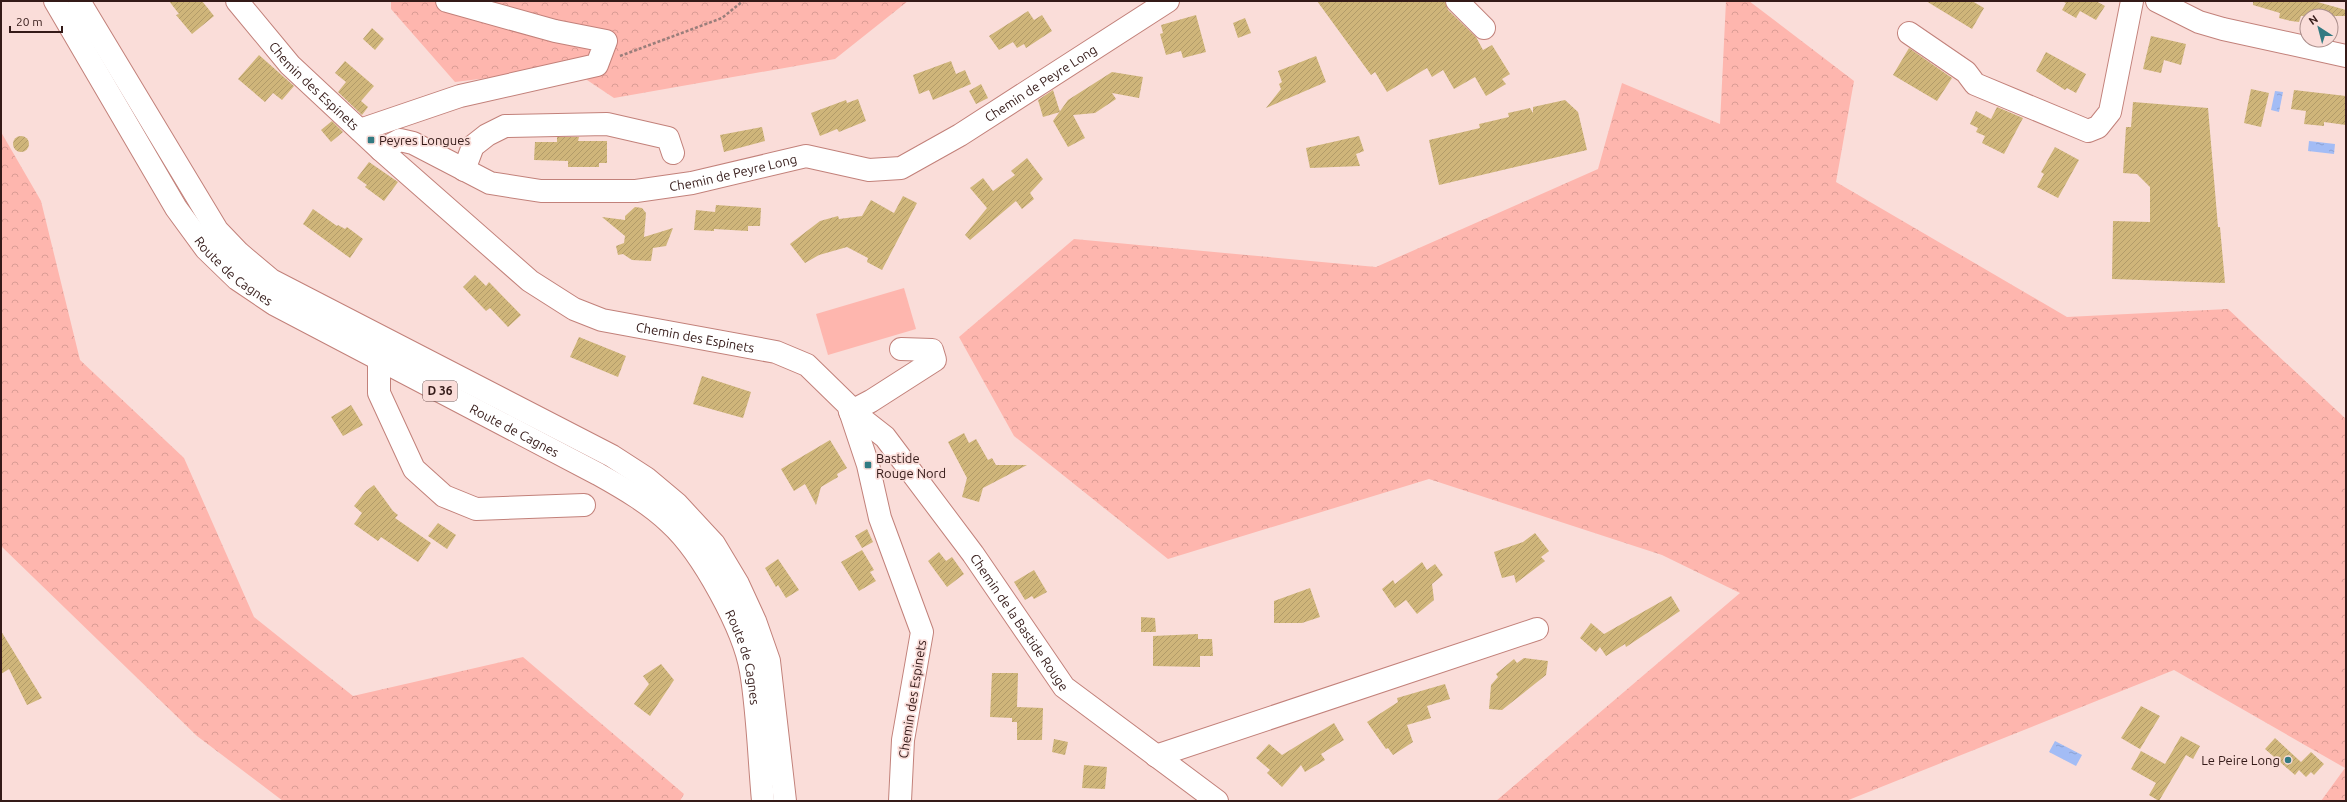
<svg xmlns="http://www.w3.org/2000/svg" width="2347" height="802" viewBox="0 0 2347 802" font-family="Ubuntu,sans-serif">
<defs>
<pattern id="forest-crowns" width="20" height="18" patternUnits="userSpaceOnUse"><rect width="20" height="18" fill="#feb6ae"/><path d="M2 6a3 3 0 1 1 6 0M12 15a3 3 0 1 1 6 0" fill="none" stroke="#da9c95"/></pattern>
<pattern id="water-ripples" width="26" height="14" patternUnits="userSpaceOnUse"><rect width="26" height="14" fill="#a3bcf5"/><path d="M2 4q2-2 4 0t4 0M15 11q2-2 4 0t4 0" fill="none" stroke="#8da1d1"/></pattern>
<pattern id="building-hatch" width="6" height="6" patternUnits="userSpaceOnUse"><rect width="6" height="6" fill="#cfb57a"/><path d="M-1 1l2-2M0 6l6-6M5 7l2-2" fill="none" stroke="#b29b69"/></pattern>
</defs>
<rect width="100%" height="100%" fill="#faddd9"/>
<polygon fill="#feb6ae" points="904,288 916,329 828,355 816,314"/>
<g fill="url(#forest-crowns)">
<polygon points="391,1 908,1 835,59 614,98 569,68 455,82 391,9"/>
<polygon points="1726,1 1749,1 1854,81 1836,182 2067,317 2228,309 2346,419 2346,801 2321,801 2345,768 2174,670 1846,801 1496,801 1740,593 1662,555 1429,479 1168,559 1014,436 959,337 1074,239 1376,267 1598,169 1622,83 1720,124"/>
<polygon points="1,132 41,201 80,360 184,458 254,617 353,696 523,657 684,794 680,801 283,801 197,736 1,546"/>
</g>
<g fill="url(#water-ripples)">
<polygon points="2275,91 2283,92 2279,112 2271,110"/>
<polygon points="2309,141 2335,144 2334,154 2308,151"/>
<polygon points="2055,741 2082,755 2076,766 2049,752"/>
</g>
<g fill="url(#building-hatch)">
<polygon points="169,1 202,1 214,16 192,34 176,15 179,14"/>
<polygon points="1317,1 1445,1 1448,10 1476,37 1483,50 1492,45 1510,74 1502,79 1506,84 1486,96 1475,77 1454,89 1443,70 1432,77 1427,68 1387,92 1375,72 1371,75"/>
<polygon points="1926,1 1972,1 1984,8 1972,29"/>
<polygon points="2062,1 2096,1 2105,6 2096,20 2080,11 2076,18 2062,10 2066,3"/>
<polygon points="2253,1 2314,1 2346,10 2346,16 2301,16 2299,22 2291,21 2279,18 2280,13 2253,5"/>
<polygon points="1028,11 1034,20 1042,15 1052,31 1026,48 1024,44 1017,48 1013,42 999,50 989,36"/>
<polygon points="1196,15 1206,52 1183,58 1181,51 1166,55 1160,34 1163,33 1161,25"/>
<polygon points="1245,18 1251,33 1238,38 1233,23"/>
<polygon points="372,28 384,39 375,50 363,39"/>
<polygon points="2151,36 2186,44 2181,65 2164,60 2161,73 2143,69"/>
<polygon points="1909,48 1952,78 1937,101 1893,75"/>
<polygon points="2046,52 2086,74 2076,93 2067,88 2065,90 2036,71"/>
<polygon points="259,55 294,86 282,100 273,93 265,102 238,79"/>
<polygon points="1316,56 1326,82 1266,108 1281,89 1279,84 1282,82 1278,71"/>
<polygon points="345,61 374,86 361,101 368,107 362,115 338,92 346,82 335,73"/>
<polygon points="951,61 956,74 965,70 971,84 933,100 929,90 919,94 913,75"/>
<polygon points="1112,72 1143,77 1139,98 1112,93 1116,99 1095,113 1073,115 1085,138 1068,147 1053,121 1068,100"/>
<polygon points="981,84 988,98 976,104 969,91"/>
<polygon points="2251,89 2269,93 2261,127 2244,123"/>
<polygon points="1053,90 1060,112 1043,117 1038,100"/>
<polygon points="2294,90 2346,96 2346,125 2324,122 2324,126 2304,124 2306,111 2291,109"/>
<polygon points="858,99 866,121 839,132 837,129 820,136 811,113 846,100 847,103"/>
<polygon points="1565,100 1578,112 1587,150 1439,185 1429,140 1480,128 1479,124 1509,117 1508,113 1530,108 1533,113 1533,107"/>
<polygon points="2133,102 2208,108 2218,227 2220,227 2225,283 2112,279 2113,221 2150,222 2150,187 2137,174 2123,173 2126,127 2131,127"/>
<polygon points="1997,107 2023,118 2004,154 1982,143 1985,136 1976,132 1978,128 1970,124 1976,111 1991,119"/>
<polygon points="332,121 343,132 331,142 321,130"/>
<polygon points="762,127 765,141 724,152 720,135"/>
<polygon points="1359,136 1364,151 1356,154 1360,166 1310,168 1306,148"/>
<circle cx="21" cy="144" r="8"/>
<polygon points="557,137 579,137 578,141 607,141 607,163 599,163 599,167 568,167 568,161 534,160 535,142 557,142"/>
<polygon points="2055,147 2079,160 2058,198 2037,187 2044,174 2041,172"/>
<polygon points="1027,158 1043,179 1030,193 1034,199 1022,209 1016,201 970,240 965,235 987,208 970,188 983,178 993,191 1015,175 1011,171"/>
<polygon points="369,162 398,182 384,201 365,187 367,185 357,178"/>
<polygon points="903,196 917,203 882,270 867,262 868,258 847,247 819,255 805,263 790,244 820,221 838,216 839,219 862,216 871,200 894,213"/>
<polygon points="716,205 761,208 760,226 748,226 748,231 714,229 714,231 694,230 696,210 715,212"/>
<polygon points="635,207 642,208 646,213 644,237 673,228 666,246 653,248 651,261 632,260 623,254 618,255 616,246 624,243 625,236 602,217 625,220 625,216"/>
<polygon points="313,209 337,226 338,225 345,229 347,227 363,239 350,258 303,224"/>
<polygon points="475,275 486,286 489,282 521,315 508,327 490,308 486,311 463,287"/>
<polygon points="579,337 626,356 618,377 570,357"/>
<polygon points="702,376 751,392 743,418 693,404"/>
<polygon points="351,405 363,425 343,436 331,417"/>
<polygon points="964,433 969,443 976,439 988,460 992,458 996,465 1027,465 983,488 979,502 962,497 967,478 948,442"/>
<polygon points="830,440 847,468 837,474 838,477 821,487 816,505 805,484 794,491 781,469"/>
<polygon points="374,485 393,511 398,515 395,518 431,543 418,562 381,537 378,541 354,524 362,513 354,506 366,491"/>
<polygon points="438,523 456,535 447,549 428,536"/>
<polygon points="867,529 873,542 862,548 855,536"/>
<polygon points="1535,533 1549,551 1541,557 1545,561 1516,583 1514,575 1502,578 1494,552 1523,542"/>
<polygon points="862,550 874,570 870,572 876,581 859,591 841,562"/>
<polygon points="939,552 946,561 952,557 964,574 947,587 928,561"/>
<polygon points="778,559 799,590 786,598 778,585 776,587 765,568"/>
<polygon points="1422,562 1427,570 1435,564 1443,575 1432,584 1434,600 1417,614 1406,600 1395,608 1382,589 1393,580 1395,584"/>
<polygon points="1034,570 1047,592 1034,599 1032,596 1025,600 1014,582"/>
<polygon points="1310,588 1320,617 1302,623 1274,623 1274,601"/>
<polygon points="1671,596 1680,611 1626,647 1625,644 1606,656 1600,647 1596,652 1580,638 1591,623 1604,634"/>
<polygon points="1141,617 1155,618 1156,632 1141,632"/>
<polygon points="1,631 42,698 27,705 9,669 1,674"/>
<polygon points="1198,634 1198,639 1212,639 1213,656 1200,656 1200,667 1153,666 1153,636"/>
<polygon points="1524,658 1548,661 1546,675 1502,710 1489,709 1491,685 1498,677 1496,674 1514,659 1517,663"/>
<polygon points="661,664 674,680 650,716 634,704 649,684 643,676"/>
<polygon points="992,673 1018,673 1017,707 1043,708 1042,740 1017,740 1017,722 1012,722 1012,718 990,717"/>
<polygon points="1445,684 1450,699 1427,706 1431,718 1407,725 1413,742 1393,755 1388,748 1386,749 1367,722 1398,702 1397,698"/>
<polygon points="2141,706 2160,716 2140,749 2121,738"/>
<polygon points="1334,723 1344,740 1321,754 1325,760 1305,772 1301,765 1282,787 1267,773 1270,770 1256,758 1269,744 1282,755"/>
<polygon points="2181,736 2200,746 2193,759 2186,755 2159,801 2149,795 2156,783 2131,769 2141,751 2165,764"/>
<polygon points="2275,738 2301,762 2311,752 2324,764 2314,775 2311,772 2306,777 2299,770 2295,775 2265,749"/>
<polygon points="1054,739 1068,742 1065,755 1052,752"/>
<polygon points="1084,765 1107,767 1105,789 1082,788"/>
</g>
<g fill="none" stroke-linecap="round" stroke-linejoin="round">
<defs>
<g id="minor">
<path id="s1" d="M 237,1 L 290,65 L 381,150 L 530,281 L 574,309 L 602,320 L 776,352 L 807,365 L 848,405 L 868,465 L 880,518 L 922,632 L 903,740 L 900,801"/>
<polyline points="1457,1 1484,28"/>
<polyline points="2157,1 2199,22 2223,29 2346,56"/>
<polyline points="1909,33 1966,72 1975,84 2088,131 2098,127 2110,112 2132,1"/>
<polyline points="360,130 460,96 597,65 606,41 555,31 447,1"/>
<path id="s2" d="M 381,150 L 400,140 L 413,143 L 490,183 L 541,191 L 636,191 L 692,183 L 806,156 L 869,170 L 901,168 L 960,135 L 1168,1"/>
<polyline points="464,170 473,146 487,135 505,126 607,124 668,138 673,153"/>
<polyline points="379,359 379,393 414,469 444,496 476,509 584,505"/>
<polyline points="850,412 871,401 935,360 932,350 901,349"/>
<path id="s3" d="M 852,415 L 862,419 L 885,437 L 973,554 L 1064,687 L 1217,801"/>
<polyline points="1156,756 1537,629"/>
</g>
<g id="major">
<path id="s4" d="M 55,1 L 176,208 L 206,249 L 237,279 L 274,304 L 598,474 C 623,488 649,503 670,523 C 702,552 744,629 751,671 C 758,714 759,758 763,801"/>
<polyline points="79,1 217,230 239,253 271,280 612,456 646,478 677,504 714,544 738,584 755,621 769,661 785,801"/>
</g>
</defs>
<use href="#minor" stroke="#c2817a" stroke-width="24"/>
<use href="#major" stroke="#c2817a" stroke-width="24"/>
<polyline stroke="#9a7e7b" stroke-width="2.5" stroke-dasharray="3 2" stroke-linecap="butt" points="620,56 722,18 743,1"/>
<use href="#minor" stroke="#fff" stroke-width="22"/>
<use href="#major" stroke="#fff" stroke-width="22"/>
</g>
<g fill="#327a82" stroke="#faddd9" stroke-width="1.5">
<rect x="367" y="136" width="8" height="8" rx="2"/>
<rect x="864" y="461" width="8" height="8" rx="2"/>
<circle cx="2288" cy="760" r="4"/>
</g>
<g text-anchor="middle" stroke-width="3.5" stroke-linejoin="round" paint-order="stroke">
<rect fill="#faddd9" stroke="#6f5452" stroke-width="1" x="423" y="381" width="34" height="20" rx="3"/>
<g font-size="12" font-weight="bold" fill="#341a18">
<text x="440" y="395">D 36</text>
</g>
<g font-size="13" fill="#341a18" stroke="#faddd9">
<text dy="5" stroke="none"><textPath href="#s2" startOffset="702">Chemin de Peyre Long</textPath></text>
<text dy="5" stroke="none"><textPath href="#s1" startOffset="115">Chemin des Espinets</textPath></text>
<text dy="5" stroke="none"><textPath href="#s2" startOffset="367">Chemin de Peyre Long</textPath></text>
<text dy="5" stroke="none"><textPath href="#s4" startOffset="326">Route de Cagnes</textPath></text>
<text dy="5" stroke="none"><textPath href="#s1" startOffset="583">Chemin des Espinets</textPath></text>
<text dy="5" stroke="none"><textPath href="#s4" startOffset="650">Route de Cagnes</textPath></text>
<text dy="5" stroke="none"><textPath href="#s3" startOffset="269">Chemin de la Bastide Rouge</textPath></text>
<text dy="5" stroke="none"><textPath href="#s4" startOffset="987">Route de Cagnes</textPath></text>
<text transform="translate(912 699) rotate(-81)" y="5">Chemin des Espinets</text>
</g>
<g font-size="13" fill="#341a18" stroke="#faddd9" text-anchor="start">
<text x="379" y="145">Peyres Longues</text>
<text x="876" y="463">Bastide<tspan x="876" dy="15">Rouge Nord</tspan></text>
<text x="2280" y="765" text-anchor="end">Le Peire Long</text>
</g>
</g>
<rect width="2347" height="802" fill="none" stroke="#341a18" stroke-width="4"/>
<g transform="translate(2319 28) rotate(324)"><circle r="19" fill="#faddd9" stroke="#ab8f8c"/>
<path d="M0-3L7 15L0 10L-7 15Z" fill="#327a82"/>
<text y="-6" font-size="11" font-weight="bold" text-anchor="middle" fill="#341a18">N</text>
</g>
<path d="M10 26v6h52v-6" fill="none" stroke="#341a18" stroke-width="2"/>
<text x="16" y="26" font-size="12" fill="#341a18" stroke="#faddd9" stroke-width="3" paint-order="stroke">20 m</text>
</svg>
